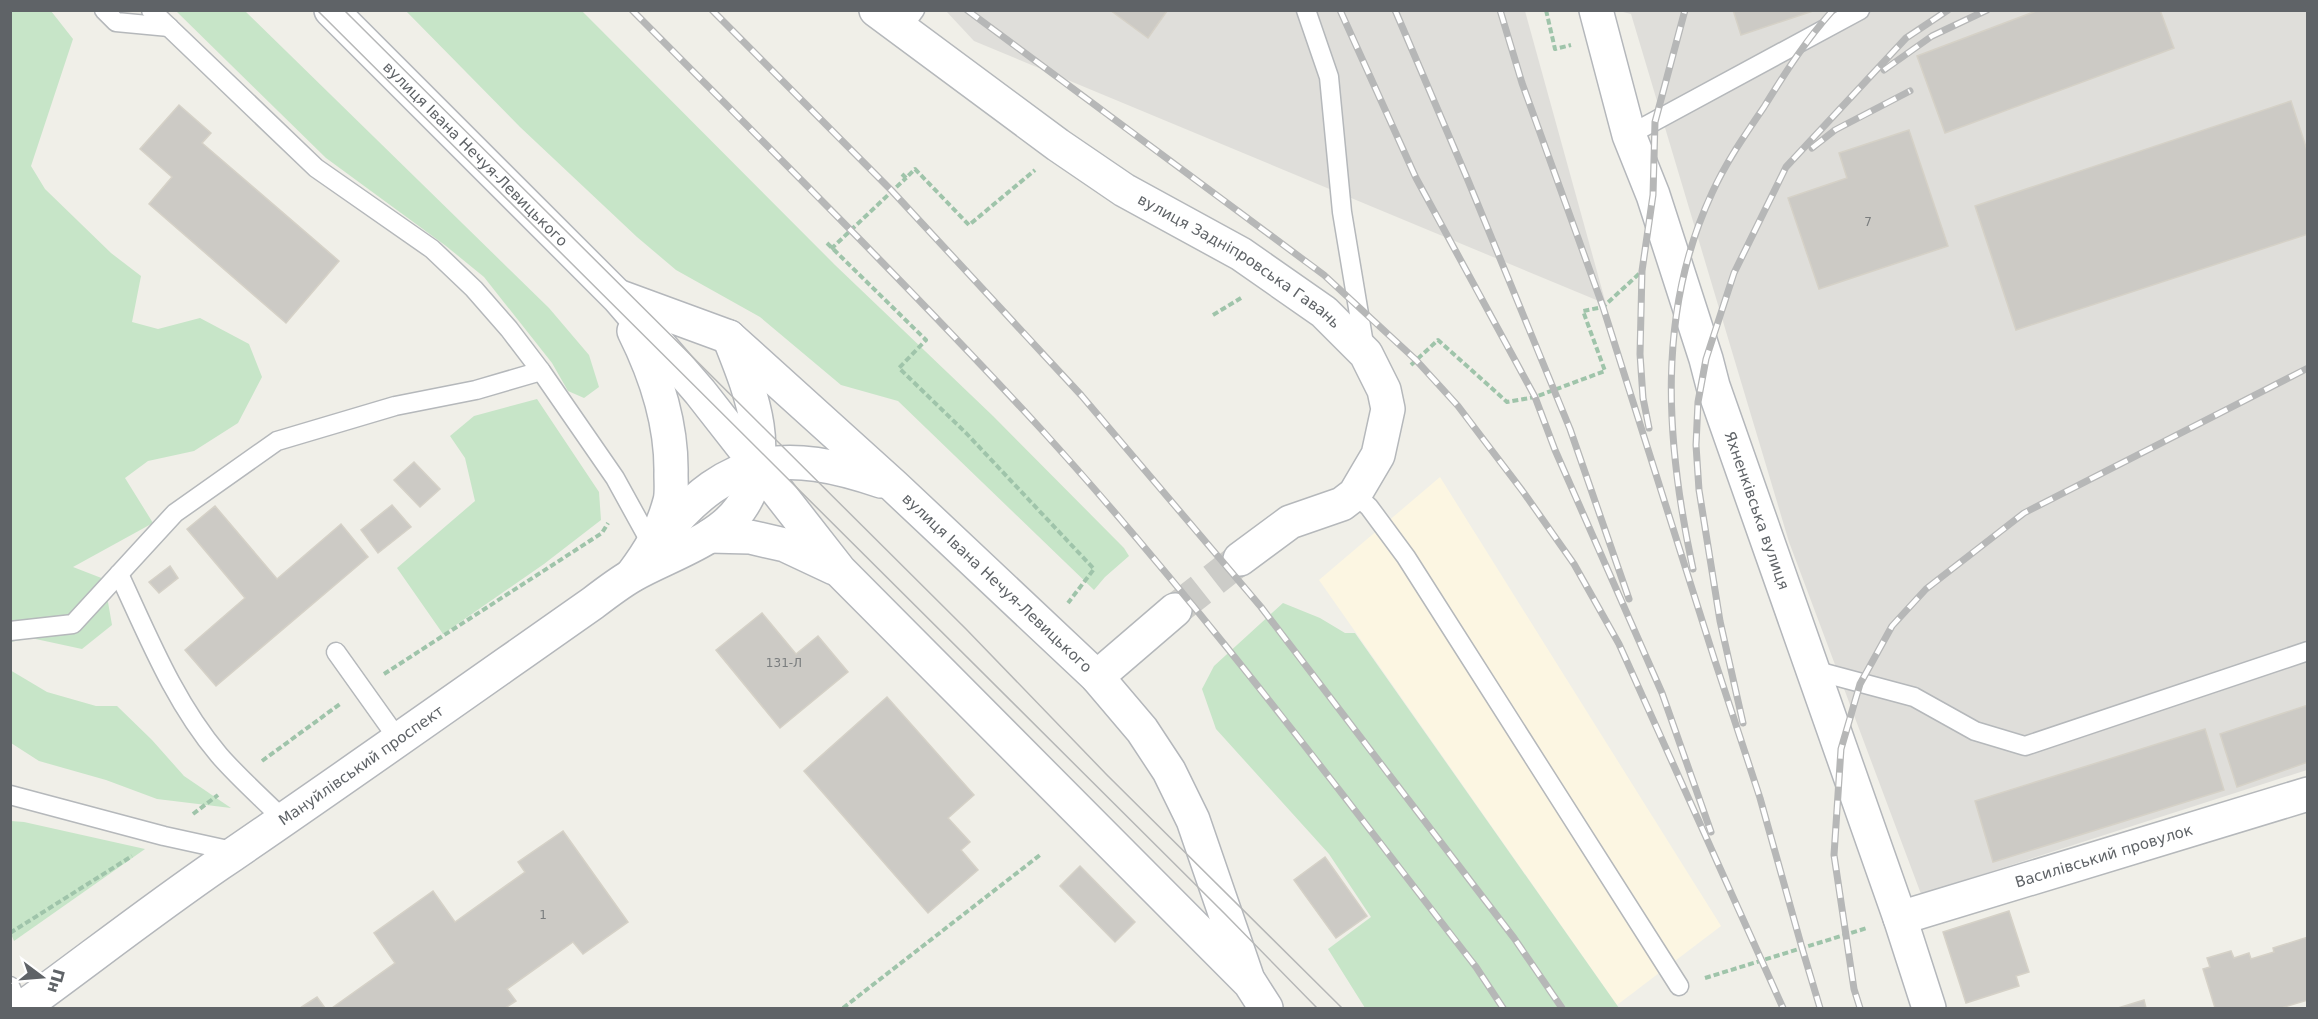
<svg xmlns="http://www.w3.org/2000/svg" width="2318" height="1019" viewBox="0 0 2318 1019" font-family="'DejaVu Sans',sans-serif">
<rect width="100%" height="100%" fill="#f0efe8"/>
<polygon fill="#fcf6e2" points="1440,477 1721,926 1617,1005 1319,580"/>
<g fill="#dfdeda">
<polygon points="946,11 1525,11 1606,304 974,41"/>
<polygon points="1619,11 2307,11 2307,770 1921,894 1789,542 1631,14"/>
</g>
<g fill="#c7e5c8">
<polygon points="11,11 51,11 73,39 31,166 45,189 111,253 141,276 132,322 158,329 200,318 249,344 262,377 238,423 194,451 148,461 125,478 153,523 73,567 104,579 112,625 82,649 31,638 11,642"/>
<polygon points="176,11 245,11 549,308 589,355 599,387 584,398 568,391 552,363 484,277 446,246 326,158"/>
<polygon points="406,11 582,11 835,265 993,416 1124,548 1129,556 1105,577 1094,590 898,401 841,385 760,317 676,270 637,237 520,127"/>
<polygon points="537,399 599,492 601,520 544,564 443,634 397,568 475,501 465,458 450,436 474,416"/>
<polygon points="1283,603 1320,618 1345,633 1355,633 1619,1008 1365,1008 1328,949 1371,917 1329,854 1216,729 1202,689 1214,666"/>
<polygon points="10,670 47,692 96,706 117,706 152,740 184,776 231,808 157,799 106,780 39,761 11,743"/>
<polygon points="11,821 24,822 145,849 14,941 10,932"/>
</g>
<g fill="#cccac5" stroke="#d5d1c7" stroke-width="1.5">
<polygon points="1110,10 1167,10 1167,11 1148,38"/>
<polygon points="1733,10 1816,10 1741,35"/>
<polygon points="2039,10 2160,10 2174,48 1945,133 1917,56"/>
<polygon points="2291,101 2308,153 2308,234 2016,330 1975,206"/>
<polygon points="179,105 211,133 202,143 339,261 286,323 149,204 172,177 140,149"/>
<polygon points="1909,130 1948,246 1819,289 1788,198 1847,178 1839,153"/>
<polygon points="414,462 440,489 420,507 394,480"/>
<polygon points="392,505 411,527 378,553 361,530"/>
<polygon points="215,506 277,579 341,524 368,557 216,686 185,650 245,598 187,529"/>
<polygon points="170,566 178,578 159,593 149,582"/>
<polygon points="762,613 796,654 818,636 848,672 780,728 716,650"/>
<polygon points="887,697 974,795 948,818 970,842 961,850 978,870 928,913 804,771"/>
<polygon points="2308,705 2308,762 2237,787 2220,734"/>
<polygon points="2205,729 2224,790 1993,862 1975,801"/>
<polygon points="563,831 628,922 583,954 573,942 507,989 516,1001 505,1008 332,1008 395,963 374,933 433,891 455,922 525,872 518,862"/>
<polygon points="1325,857 1367,916 1336,938 1294,880"/>
<polygon points="1080,866 1135,922 1115,942 1060,886"/>
<polygon points="2009,911 2029,972 2016,976 2019,986 1966,1003 1943,932"/>
<polygon points="2308,937 2308,1000 2281,1008 2215,1008 2203,969 2210,967 2207,958 2231,951 2234,958 2249,953 2251,959 2274,952 2273,948"/>
<polygon points="317,997 325,1008 300,1008"/>
<polygon points="2144,1000 2146,1008 2118,1008"/>
</g>
<g fill="none" stroke-linecap="round" stroke-linejoin="round">
<polyline stroke="#ccccc8" stroke-width="33" stroke-dasharray="33 16" stroke-linecap="butt" points="1175,610 1240,559"/>
<defs>
<g id="lane">
<polyline points="104,10 116,22 169,27"/>
<polyline points="151,10 316,168 432,249 474,289 509,329 541,371 615,478 653,547"/>
<polyline points="1306,10 1329,77 1342,212 1365,350"/>
<polyline points="901,29 915,10"/>
<polyline points="1629,135 1860,10"/>
<polyline points="1355,494 1369,507 1406,557 1679,986"/>
<path d="M 119,574 C 148,636 174,702 219,755 C 239,778 263,799 284,820"/>
<polyline points="10,631 73,624 175,513 277,441 395,406 476,390 541,371"/>
<polyline points="336,652 398,739"/>
<polyline points="1813,670 1914,697 1975,731 2025,746 2308,651"/>
<polyline points="10,795 164,836 237,852"/>
<polyline points="10,986 20,1008"/>
</g>
<g id="street">
<path id="s1" d="M 876,10 L 1058,145 L 1124,190 L 1241,254 L 1324,312 L 1366,354 L 1384,390 L 1388,409 L 1378,455 L 1355,494 L 1342,504 L 1290,522 L 1240,559"/>
<polyline points="1097,677 1175,610"/>
<path id="s2" d="M 1900,918 L 2308,794"/>
</g>
<g id="secondary">
<path id="s3" d="M 331,10 L 618,297 L 700,392 L 840,571 L 1250,983 L 1266,1008"/>
<path id="s4" d="M 1596,10 L 1629,135 L 1653,195 L 1706,359 L 1713,386 L 1900,918 L 1929,1008"/>
<path id="s5" d="M 620,297 L 729,337 L 894,486 L 1097,677 L 1142,730 L 1169,771 L 1193,820 L 1247,977"/>
<path d="M 663,535 C 729,453 786,449 881,481"/>
<polyline points="710,536 750,537 785,545 834,568"/>
<path d="M 632,575 C 650,551 662,531 670,501 C 672,493 671,482 671,474 C 672,424 656,375 634,331"/>
<path id="s6" d="M 22,1008 C 88,960 152,910 219,864 C 345,778 469,690 593,603 C 606,593 619,583 633,575 C 666,556 717,541 740,509 C 778,455 750,390 729,337"/>
</g>
</defs>
<use href="#lane" stroke="#b5b8bb" stroke-width="21"/>
<use href="#street" stroke="#b5b8bb" stroke-width="36"/>
<use href="#secondary" stroke="#b4b7bb" stroke-width="36"/>
<g stroke="#9fc4aa" stroke-width="4" stroke-dasharray="6 3" stroke-linecap="butt">
<polyline points="1546,10 1555,49 1571,45"/>
<polyline points="902,174 906,178 915,169 969,225 1035,170"/>
<polyline points="827,243 926,340 899,368 966,433 1094,569 1068,603"/>
<polyline points="831,249 906,178"/>
<polyline points="1213,315 1241,298"/>
<polyline points="1411,365 1438,340 1507,402 1535,397 1605,371 1583,311 1603,307 1641,272"/>
<polyline points="384,674 602,533 608,523"/>
<polyline points="262,761 340,704"/>
<polyline points="193,814 218,795"/>
<polyline points="10,933 132,856"/>
<polyline points="1705,978 1867,928"/>
<polyline points="843,1008 1040,855"/>
</g>
<use href="#lane" stroke="#fff" stroke-width="18"/>
<use href="#street" stroke="#fff" stroke-width="33"/>
<use href="#secondary" stroke="#fff" stroke-width="33"/>
<g stroke="#b6b7b7" stroke-width="1.5">
<polyline points="317,10 1225,914 1317,1008"/>
<polyline points="344,10 966,629 1107,775 1342,1008"/>
</g>
<defs>
<g id="rail">
<path d="M 632,10 C 769,148 908,285 1040,428 C 1196,599 1334,784 1476,967 L 1503,1008"/>
<polyline points="712,10 892,191 1081,395 1261,607 1514,938 1562,1008"/>
<polyline points="967,10 1324,275 1416,360 1458,406 1524,493 1574,564 1619,644 1783,1008"/>
<polyline points="1340,10 1416,178 1535,397 1555,450 1662,693 1711,832"/>
<polyline points="1395,10 1467,178 1570,429 1629,599"/>
<polyline points="1500,10 1522,83 1603,307 1714,658 1760,798 1802,948 1820,1008"/>
<polyline points="1884,70 1932,36 1987,10"/>
<polyline points="1812,148 1835,130 1910,91"/>
<polyline points="1649,428 1643,398 1640,354 1642,271 1653,195 1655,122 1685,10"/>
<path d="M 1693,569 C 1666,443 1656,313 1712,193 C 1726,162 1745,135 1764,107 C 1785,73 1806,40 1833,10"/>
<polyline points="1743,723 1720,621 1699,490 1696,445 1698,402 1706,359 1734,273 1786,167 1906,38 1948,10"/>
<polyline points="1860,1008 1854,989 1834,855 1841,749 1860,684 1892,626 1926,589 2024,513 2308,368"/>
</g>
</defs>
<use href="#rail" stroke="#b6b7b7" stroke-width="7"/>
<use href="#rail" stroke="#fff" stroke-width="4.5" stroke-dasharray="14" stroke-linecap="butt"/>
</g>
<g text-anchor="middle" stroke-width="5" stroke-linejoin="round" paint-order="stroke">
<g font-size="12" fill="#7a7d7e">
<text x="1868" y="226">7</text>
<text x="784" y="667">131-Л</text>
<text x="543" y="919">1</text>
</g>
<g font-size="15" fill="#5f6367" stroke="#fff">
<text dy="5" stroke="none"><textPath href="#s3" startOffset="204">вулиця Івана Нечуя-Левицького</textPath></text>
<text dy="5" stroke="none"><textPath href="#s1" startOffset="442">вулиця Задніпровська Гавань</textPath></text>
<text dy="5" stroke="none"><textPath href="#s4" startOffset="526">Яхненківська вулиця</textPath></text>
<text dy="5" stroke="none"><textPath href="#s5" startOffset="480">вулиця Івана Нечуя-Левицького</textPath></text>
<text dy="5" stroke="none"><textPath href="#s6" startOffset="417">Мануйлівський проспект</textPath></text>
<text dy="5" stroke="none"><textPath href="#s2" startOffset="213">Василівський провулок</textPath></text>
</g>
</g>
<rect width="2318" height="1019" fill="none" stroke="#5f6367" stroke-width="24"/>
<g transform="translate(42 977) rotate(106)" stroke="#ffffff" stroke-width="4.5" paint-order="stroke">
<path d="M0-4.5L10 22L0 15L-10 22Z" fill="#5f6367"/>
<text y="-9" font-size="16" font-weight="bold" text-anchor="middle" fill="#5f6367">Пн</text>
</g>
</svg>
